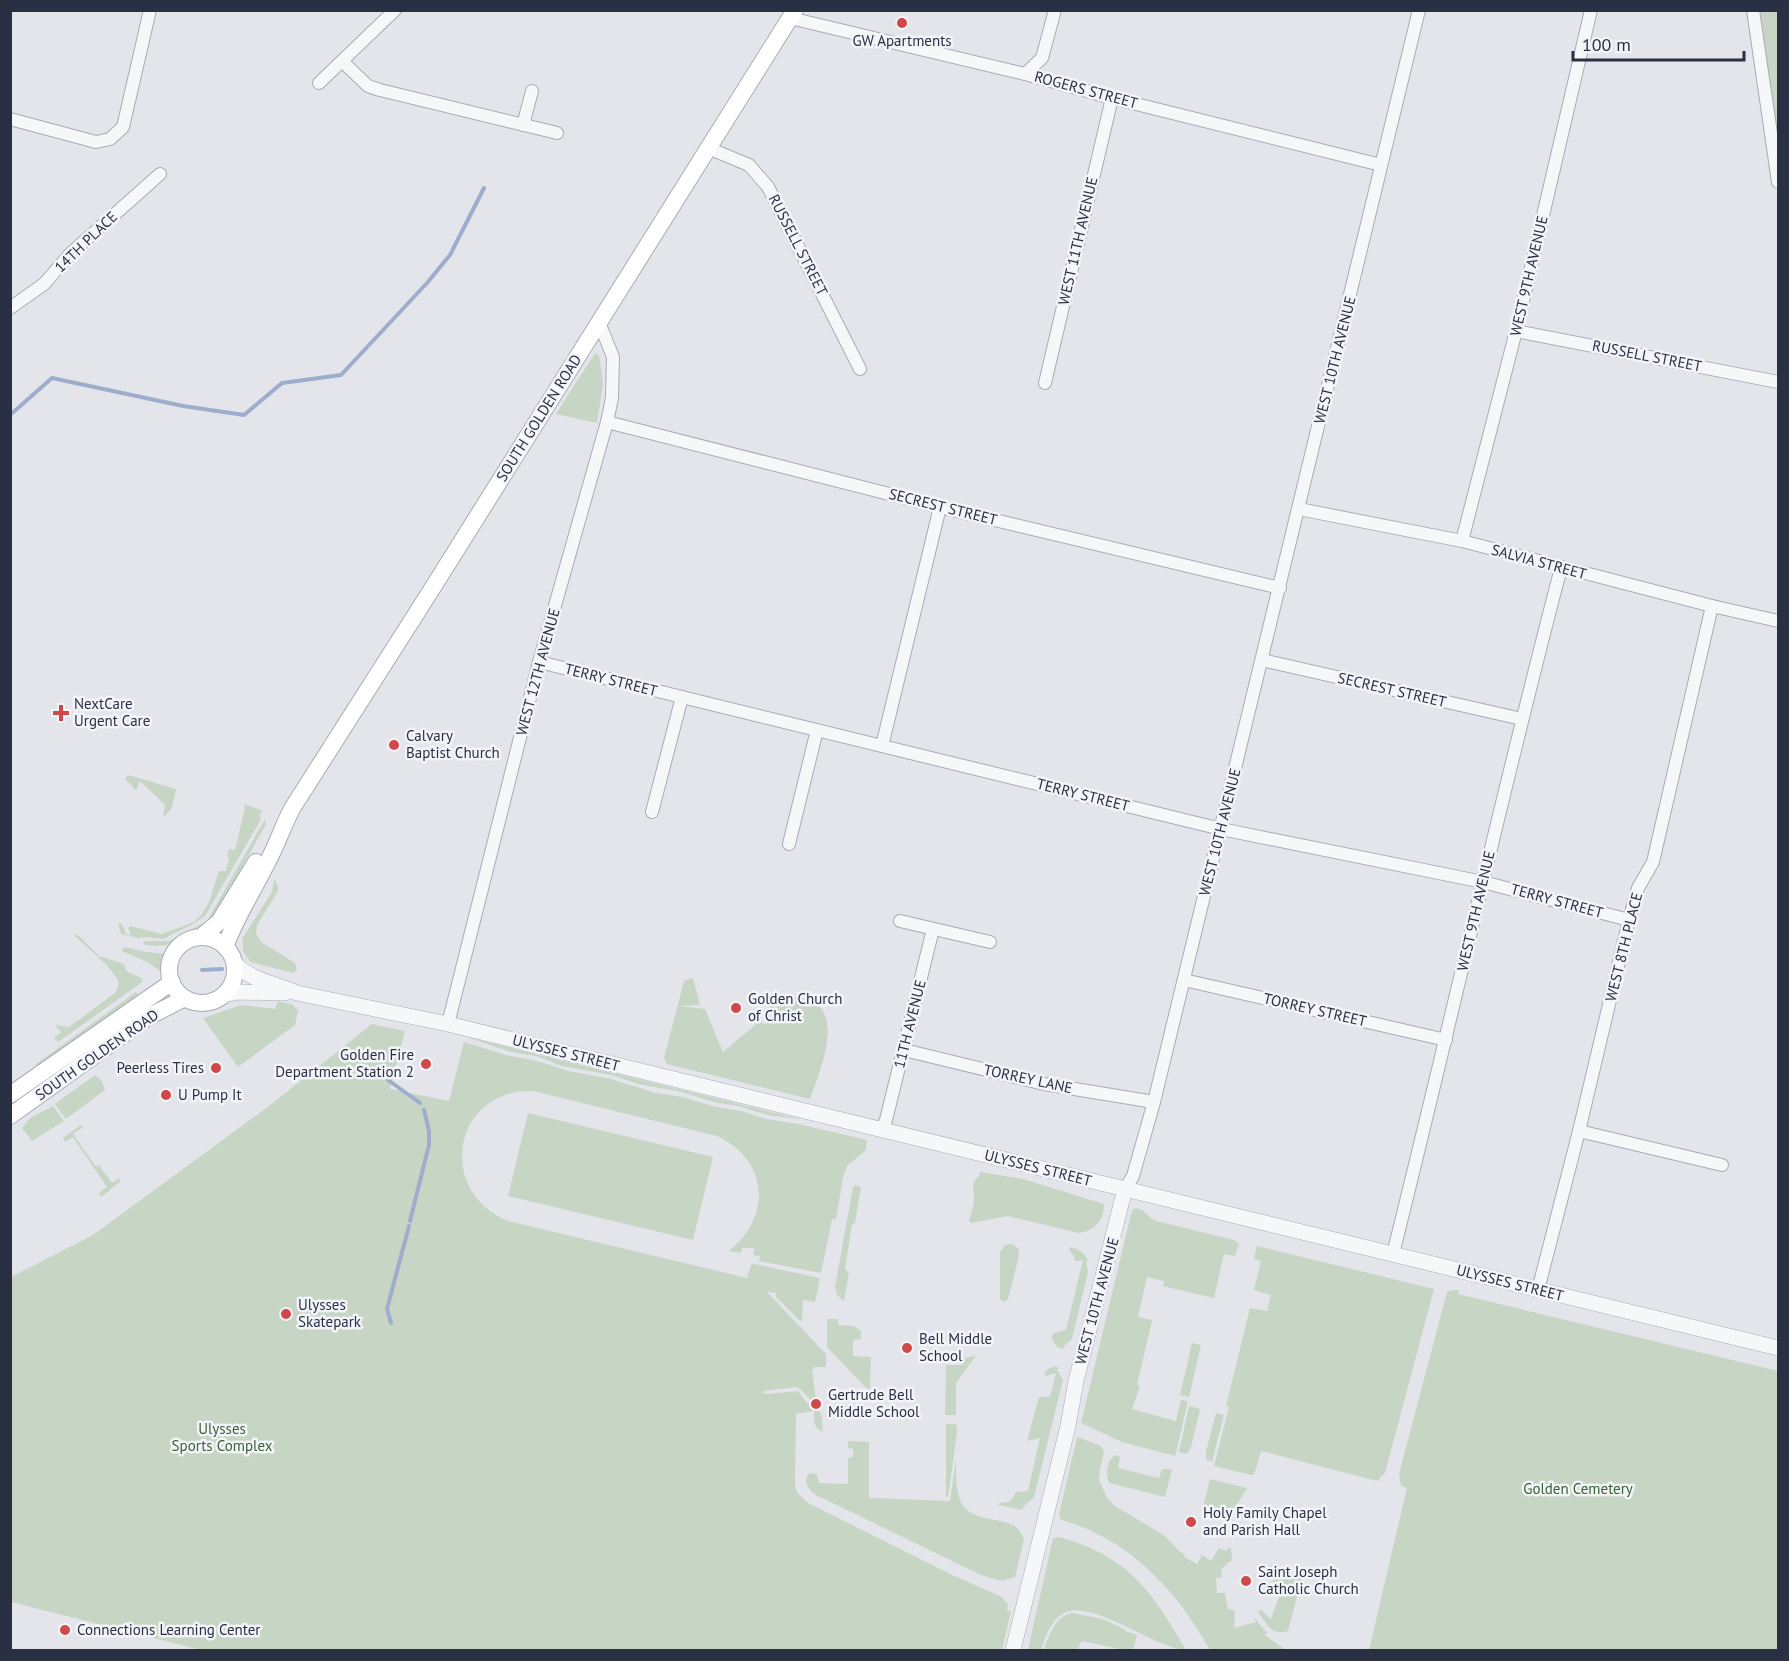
<svg xmlns="http://www.w3.org/2000/svg" width="1789" height="1661" viewBox="0 0 1789 1661" font-family="'PT Sans',sans-serif">
<rect width="100%" height="100%" fill="#e3e5eb"/>
<g fill="#c6d5c4">
<polygon points="1760,11 1778,11 1778,144 1778,142"/>
<polygon points="595,353 599,355 603,384 597,423 556,414"/>
<polygon points="128,775 176,789 172,808 165,816 163,816 165,805 140,781 136,790 125,779"/>
<polygon points="244,804 263,811 260,814 261,819 205,916 191,925 163,939 148,937 137,938 121,934 118,923 122,924 126,934 131,935 128,928 130,926 162,934 194,922 202,914 209,902 219,871 226,871 229,858 227,856 229,849 235,850 245,808"/>
<path d="M 265,819 L 266,824 L 211,923 C 193,939 167,950 142,944 L 146,941 L 169,941 L 207,921 Z"/>
<polygon points="274,879 278,886 278,891 257,925 256,933 261,942 295,963 297,970 293,973 250,962 243,951 242,939 272,892"/>
<path d="M 73,934 L 79,936 L 99,956 L 124,964 L 126,971 L 143,979 L 141,983 L 58,1042 L 54,1038 L 61,1032 L 55,1025 L 69,1027 L 115,993 C 118,988 120,984 117,979 C 111,966 84,945 73,934 Z"/>
<polygon points="124,947 146,952 167,954 168,956 161,972 149,963 122,951"/>
<path d="M 693,978 L 700,1005 L 679,1006 L 705,1009 L 723,1052 L 760,1021 L 765,1025 L 774,1014 L 766,1004 L 780,1007 L 791,996 C 798,998 807,999 814,1002 C 843,1020 818,1075 810,1099 L 667,1064 L 664,1058 L 684,981 Z"/>
<polygon points="136,992 139,996 39,1068 36,1064"/>
<polygon points="278,1001 293,1005 298,1011 295,1025 238,1067 203,1018 241,1005 275,1009"/>
<path d="M 372,1024 L 405,1031 L 390,1089 L 449,1101 L 464,1042 L 510,1056 L 534,1060 L 569,1071 L 611,1079 L 656,1093 L 683,1097 L 712,1106 L 741,1111 L 766,1119 L 798,1124 L 867,1140 L 866,1150 L 847,1166 L 843,1177 L 836,1219 L 832,1219 L 821,1273 L 759,1261 L 760,1256 L 753,1255 L 754,1248 L 742,1248 L 741,1253 L 729,1251 C 772,1217 769,1160 717,1136 L 533,1091 C 453,1089 435,1191 508,1221 L 747,1278 L 751,1265 L 755,1264 L 820,1278 L 815,1302 L 803,1300 L 802,1321 L 800,1321 L 776,1297 L 776,1293 L 767,1292 L 826,1354 L 826,1367 L 814,1367 L 812,1370 L 817,1407 L 800,1389 L 797,1387 L 763,1391 L 763,1393 L 767,1394 L 798,1391 L 807,1403 L 821,1413 L 823,1432 C 813,1427 814,1421 814,1411 L 796,1414 L 795,1485 L 797,1492 L 808,1503 L 950,1574 L 1002,1597 L 1008,1605 L 1007,1610 L 1011,1612 L 1002,1650 L 201,1650 L 11,1602 L 11,1277 L 93,1235 L 265,1109 Z"/>
<polygon points="466,1037 800,1119 767,1115 738,1106 713,1102 682,1092 638,1084 612,1075 562,1066 536,1056 511,1052"/>
<polygon points="95,1075 102,1081 105,1090 66,1119 55,1104"/>
<polygon points="53,1106 64,1121 32,1141 22,1128 30,1118"/>
<polygon points="528,1113 713,1157 693,1240 508,1196"/>
<polygon points="81,1125 83,1127 73,1134 96,1167 99,1165 112,1183 119,1178 121,1181 101,1197 99,1193 107,1187 73,1137 65,1142 63,1138"/>
<path d="M 980,1172 L 1023,1179 L 1104,1204 C 1104,1220 1095,1231 1079,1233 L 1008,1216 L 971,1223 L 969,1220 C 971,1214 974,1206 974,1199 C 975,1189 969,1185 979,1176 Z"/>
<polygon points="856,1185 861,1187 855,1223 852,1224 845,1269 849,1273 844,1301 837,1295 835,1287 853,1187"/>
<path d="M 1136,1208 C 1145,1210 1148,1217 1156,1221 L 1234,1240 L 1239,1244 L 1235,1256 L 1224,1254 L 1214,1298 L 1163,1286 L 1164,1281 L 1147,1277 L 1138,1317 L 1152,1320 L 1137,1385 L 1140,1386 L 1132,1409 L 1176,1421 L 1181,1400 L 1188,1401 L 1175,1456 L 1122,1442 L 1081,1423 L 1132,1210 Z"/>
<polygon points="1012,1244 1018,1248 1019,1256 1008,1299 1004,1302 1000,1299 1000,1252 1005,1245"/>
<polygon points="1257,1246 1434,1289 1385,1473 1377,1481 1261,1451 1255,1472 1252,1475 1214,1466 1229,1407 1226,1406 1250,1308 1267,1311 1271,1295 1254,1290 1261,1261 1254,1259"/>
<path d="M 1070,1247 C 1079,1249 1083,1252 1088,1260 L 1086,1262 L 1088,1272 L 1072,1339 L 1064,1346 L 1063,1349 L 1057,1347 L 1052,1339 L 1053,1333 L 1066,1330 L 1083,1260 L 1075,1261 L 1074,1256 L 1069,1250 Z"/>
<polygon points="1452,1290 1459,1290 1458,1294 1778,1371 1778,1650 1369,1650 1407,1488 1401,1486 1399,1474 1447,1292"/>
<polygon points="827,1319 838,1319 838,1325 854,1326 861,1331 861,1339 853,1340 853,1356 871,1357 870,1389 866,1388 827,1347"/>
<polygon points="1192,1343 1201,1345 1189,1397 1180,1395"/>
<polygon points="976,1356 956,1383 956,1415 945,1415 946,1365 963,1365 963,1358"/>
<polygon points="1055,1366 1059,1368 1057,1370 1063,1380 1034,1497 1023,1507 1023,1510 998,1505 999,1503 1010,1502 1016,1492 1028,1491 1040,1438 1027,1441 1039,1397 1050,1397 1056,1373 1046,1376 1044,1374 1048,1369"/>
<polygon points="1189,1406 1200,1409 1191,1447 1187,1454 1179,1452"/>
<polygon points="1216,1413 1224,1415 1212,1462 1206,1459 1206,1452"/>
<polygon points="946,1424 956,1424 957,1432 948,1497 946,1497"/>
<path d="M 1077,1437 L 1099,1445 L 1103,1449 L 1104,1453 L 1100,1468 L 1099,1480 L 1107,1498 L 1115,1506 L 1165,1536 L 1179,1551 L 1185,1555 L 1184,1557 L 1197,1564 L 1202,1555 L 1211,1561 L 1219,1548 L 1226,1551 L 1228,1548 L 1231,1548 L 1232,1560 L 1221,1569 L 1222,1577 L 1216,1578 L 1217,1593 L 1225,1593 L 1228,1609 L 1235,1611 L 1234,1628 L 1256,1622 L 1253,1616 L 1267,1633 L 1264,1635 L 1286,1650 L 1210,1650 C 1177,1591 1129,1538 1061,1520 L 1059,1515 Z"/>
<path d="M 848,1441 L 869,1442 L 869,1498 L 950,1501 L 956,1459 C 956,1470 955,1482 958,1493 C 964,1525 999,1515 1016,1527 C 1020,1530 1022,1535 1024,1539 L 1015,1577 L 1002,1581 L 981,1575 L 814,1494 C 808,1488 802,1480 810,1473 L 817,1474 L 819,1483 L 848,1484 L 848,1458 L 853,1457 L 853,1449 L 848,1448 Z"/>
<path d="M 1116,1455 L 1120,1457 L 1118,1468 L 1159,1478 L 1162,1469 L 1172,1469 L 1165,1497 L 1109,1483 C 1106,1473 1106,1460 1116,1455 Z"/>
<polygon points="1210,1479 1247,1488 1231,1514 1203,1507"/>
<path d="M 1059,1537 C 1128,1556 1152,1591 1186,1650 C 1155,1649 1089,1596 1062,1614 C 1050,1622 1045,1638 1041,1650 L 1028,1650 L 1053,1538 Z"/>
<path d="M 1274,1564 L 1285,1569 L 1285,1572 L 1288,1571 L 1302,1578 L 1288,1631 C 1271,1636 1267,1624 1258,1612 L 1261,1610 L 1271,1619 L 1283,1585 L 1274,1585 L 1269,1567 Z"/>
<path d="M 1072,1613 L 1103,1619 L 1126,1630 L 1125,1631 L 1137,1635 L 1133,1650 L 1123,1650 L 1083,1641 L 1080,1643 L 1078,1650 L 1044,1650 C 1049,1635 1055,1617 1072,1613 Z"/>
</g>
<g fill="none" stroke-linecap="round" stroke-linejoin="round">
<g stroke="#9eadcb" stroke-width="4">
<polyline points="10,415 52,378 183,406 244,415 282,383 341,375 427,283 450,255 484,188"/>
<polyline points="202,970 222,969"/>
<polyline points="389,1072 388,1080 420,1103"/>
<polyline points="410,1221 429,1145 429,1131 424,1110"/>
<polyline points="391,1323 387,1309 409,1226"/>
</g>
<defs>
<g id="minor">
<polyline points="1753,10 1778,182"/>
<polyline points="790,18 1025,74 1112,98 1381,165"/>
<polyline points="342,61 368,86 380,90 557,133"/>
<polyline points="1025,74 1042,58 1055,10"/>
<polyline points="319,83 395,10"/>
<polyline points="10,119 96,142 110,139 123,127 150,10"/>
<polyline points="523,125 532,91"/>
<polyline points="708,148 749,165 768,187 860,369"/>
<polyline points="10,308 44,284 70,254 160,174"/>
<polyline points="1516,331 1778,382"/>
<polyline points="1045,383 1112,98"/>
<polyline points="607,422 940,507 1280,588"/>
<polyline points="1299,509 1462,541 1712,606 1778,621"/>
<polyline points="1462,541 1516,331 1591,10"/>
<polyline points="1262,660 1522,719"/>
<polyline points="539,662 1221,829 1483,882 1629,920"/>
<polyline points="882,746 940,507"/>
<polyline points="652,812 682,697"/>
<polyline points="789,844 817,730"/>
<polyline points="900,921 990,942"/>
<polyline points="1184,980 1446,1040"/>
<polyline points="448,1024 539,662 607,422 612,398 613,357 599,322"/>
<polyline points="904,1050 1044,1084 1154,1102"/>
<polyline points="878,1129 883,1126 886,1120 933,929"/>
<polyline points="1579,1131 1722,1165"/>
<polyline points="1125,1189 1133,1176 1154,1102 1419,10"/>
<path d="M 1393,1254 C 1450,1026 1501,796 1561,568"/>
<polyline points="1538,1290 1579,1131 1629,920 1638,888 1653,862 1712,606"/>
</g>
<g id="tertiary">
<path d="M 234,963 C 254,982 272,982 297,993 L 448,1024 L 1778,1348"/>
<polyline points="223,995 238,992 285,993"/>
<polyline points="1013,1650 1068,1426 1076,1381 1125,1189"/>
</g>
<g id="secondary">
<polyline points="201,937 219,922 256,862"/>
<circle cx="202" cy="970" r="33"/>
<path d="M 225,947 C 236,917 253,891 267,863 C 277,845 283,825 293,807 L 430,592 L 795,10"/>
<polyline points="10,1095 172,982"/>
<polyline points="10,1116 148,1017 185,998"/>
</g>
</defs>
<use href="#minor" stroke="#a8abb6" stroke-width="14"/>
<use href="#tertiary" stroke="#a8abb6" stroke-width="16"/>
<use href="#secondary" stroke="#a8abb6" stroke-width="18"/>
<use href="#minor" stroke="#f6f7f9" stroke-width="12"/>
<use href="#tertiary" stroke="#f6f7f9" stroke-width="15"/>
<use href="#secondary" stroke="#fff" stroke-width="16"/>
</g>
<g fill="#d04849" stroke="#f3f4f8" stroke-width="2">
<circle cx="902" cy="23" r="6"/>
<path d="M58 704h6v6h6v6h-6v6h-6v-6h-6v-6h6z"/>
<circle cx="394" cy="745" r="6"/>
<circle cx="736" cy="1008" r="6"/>
<circle cx="426" cy="1064" r="6"/>
<circle cx="216" cy="1068" r="6"/>
<circle cx="166" cy="1095" r="6"/>
<circle cx="286" cy="1314" r="6"/>
<circle cx="907" cy="1348" r="6"/>
<circle cx="816" cy="1404" r="6"/>
<circle cx="1191" cy="1522" r="6"/>
<circle cx="1246" cy="1581" r="6"/>
<circle cx="65" cy="1630" r="6"/>
</g>
<g text-anchor="middle" stroke-width="5" stroke-linejoin="round" paint-order="stroke">
<g font-size="15" fill="#2a3044" stroke="#f3f4f8" text-anchor="start">
<text x="902" y="46" text-anchor="middle">GW Apartments</text>
<text x="74" y="709">NextCare<tspan x="74" dy="17">Urgent Care</tspan></text>
<text x="406" y="741">Calvary<tspan x="406" dy="17">Baptist Church</tspan></text>
<text x="748" y="1004">Golden Church<tspan x="748" dy="17">of Christ</tspan></text>
<text x="414" y="1060" text-anchor="end">Golden Fire<tspan x="414" dy="17">Department Station 2</tspan></text>
<text x="204" y="1073" text-anchor="end">Peerless Tires</text>
<text x="178" y="1100">U Pump It</text>
<text x="298" y="1310">Ulysses<tspan x="298" dy="17">Skatepark</tspan></text>
<text x="919" y="1344">Bell Middle<tspan x="919" dy="17">School</tspan></text>
<text x="828" y="1400">Gertrude Bell<tspan x="828" dy="17">Middle School</tspan></text>
<text x="1203" y="1518">Holy Family Chapel<tspan x="1203" dy="17">and Parish Hall</tspan></text>
<text x="1258" y="1577">Saint Joseph<tspan x="1258" dy="17">Catholic Church</tspan></text>
<text x="77" y="1635">Connections Learning Center</text>
</g>
<g font-size="15" fill="#2a3044" stroke="#f3f4f8">
<text transform="translate(1086 90) rotate(15)" y="5">ROGERS STREET</text>
<text transform="translate(1078 241) rotate(-77)" y="5">WEST 11TH AVENUE</text>
<text transform="translate(86 242) rotate(-44)" y="5">14TH PLACE</text>
<text transform="translate(798 245) rotate(63)" y="5">RUSSELL STREET</text>
<text transform="translate(1529 276) rotate(-77)" y="5">WEST 9TH AVENUE</text>
<text transform="translate(1647 356) rotate(11)" y="5">RUSSELL STREET</text>
<text transform="translate(1335 360) rotate(-76)" y="5">WEST 10TH AVENUE</text>
<text transform="translate(539 418) rotate(-58)" y="5">SOUTH GOLDEN ROAD</text>
<text transform="translate(943 507) rotate(14)" y="5">SECREST STREET</text>
<text transform="translate(1539 562) rotate(15)" y="5">SALVIA STREET</text>
<text transform="translate(538 672) rotate(-75)" y="5">WEST 12TH AVENUE</text>
<text transform="translate(611 680) rotate(14)" y="5">TERRY STREET</text>
<text transform="translate(1392 690) rotate(13)" y="5">SECREST STREET</text>
<text transform="translate(1083 795) rotate(14)" y="5">TERRY STREET</text>
<text transform="translate(1220 832) rotate(-76)" y="5">WEST 10TH AVENUE</text>
<text transform="translate(1557 901) rotate(15)" y="5">TERRY STREET</text>
<text transform="translate(1476 911) rotate(-77)" y="5">WEST 9TH AVENUE</text>
<text transform="translate(1624 947) rotate(-76)" y="5">WEST 8TH PLACE</text>
<text transform="translate(1315 1010) rotate(13)" y="5">TORREY STREET</text>
<text transform="translate(910 1024) rotate(-76)" y="5">11TH AVENUE</text>
<text transform="translate(566 1053) rotate(14)" y="5">ULYSSES STREET</text>
<text transform="translate(97 1055) rotate(-35)" y="5">SOUTH GOLDEN ROAD</text>
<text transform="translate(1028 1079) rotate(12)" y="5">TORREY LANE</text>
<text transform="translate(1038 1168) rotate(14)" y="5">ULYSSES STREET</text>
<text transform="translate(1510 1283) rotate(14)" y="5">ULYSSES STREET</text>
<text transform="translate(1097 1301) rotate(-75)" y="5">WEST 10TH AVENUE</text>
</g>
<g font-size="15" fill="#396037" stroke="#f3f4f8">
<text x="222" y="1434">Ulysses<tspan x="222" dy="17">Sports Complex</tspan></text>
<text x="1578" y="1494">Golden Cemetery</text>
</g>
</g>
<rect width="1789" height="1661" fill="none" stroke="#2a3044" stroke-width="24"/>
<path d="M1573 51v9h171v-9" fill="none" stroke="#2a3044" stroke-width="3"/>
<text x="1582" y="51" font-size="18" fill="#2a3044" stroke="#f3f4f8" stroke-width="4.5" paint-order="stroke">100 m</text>
</svg>
